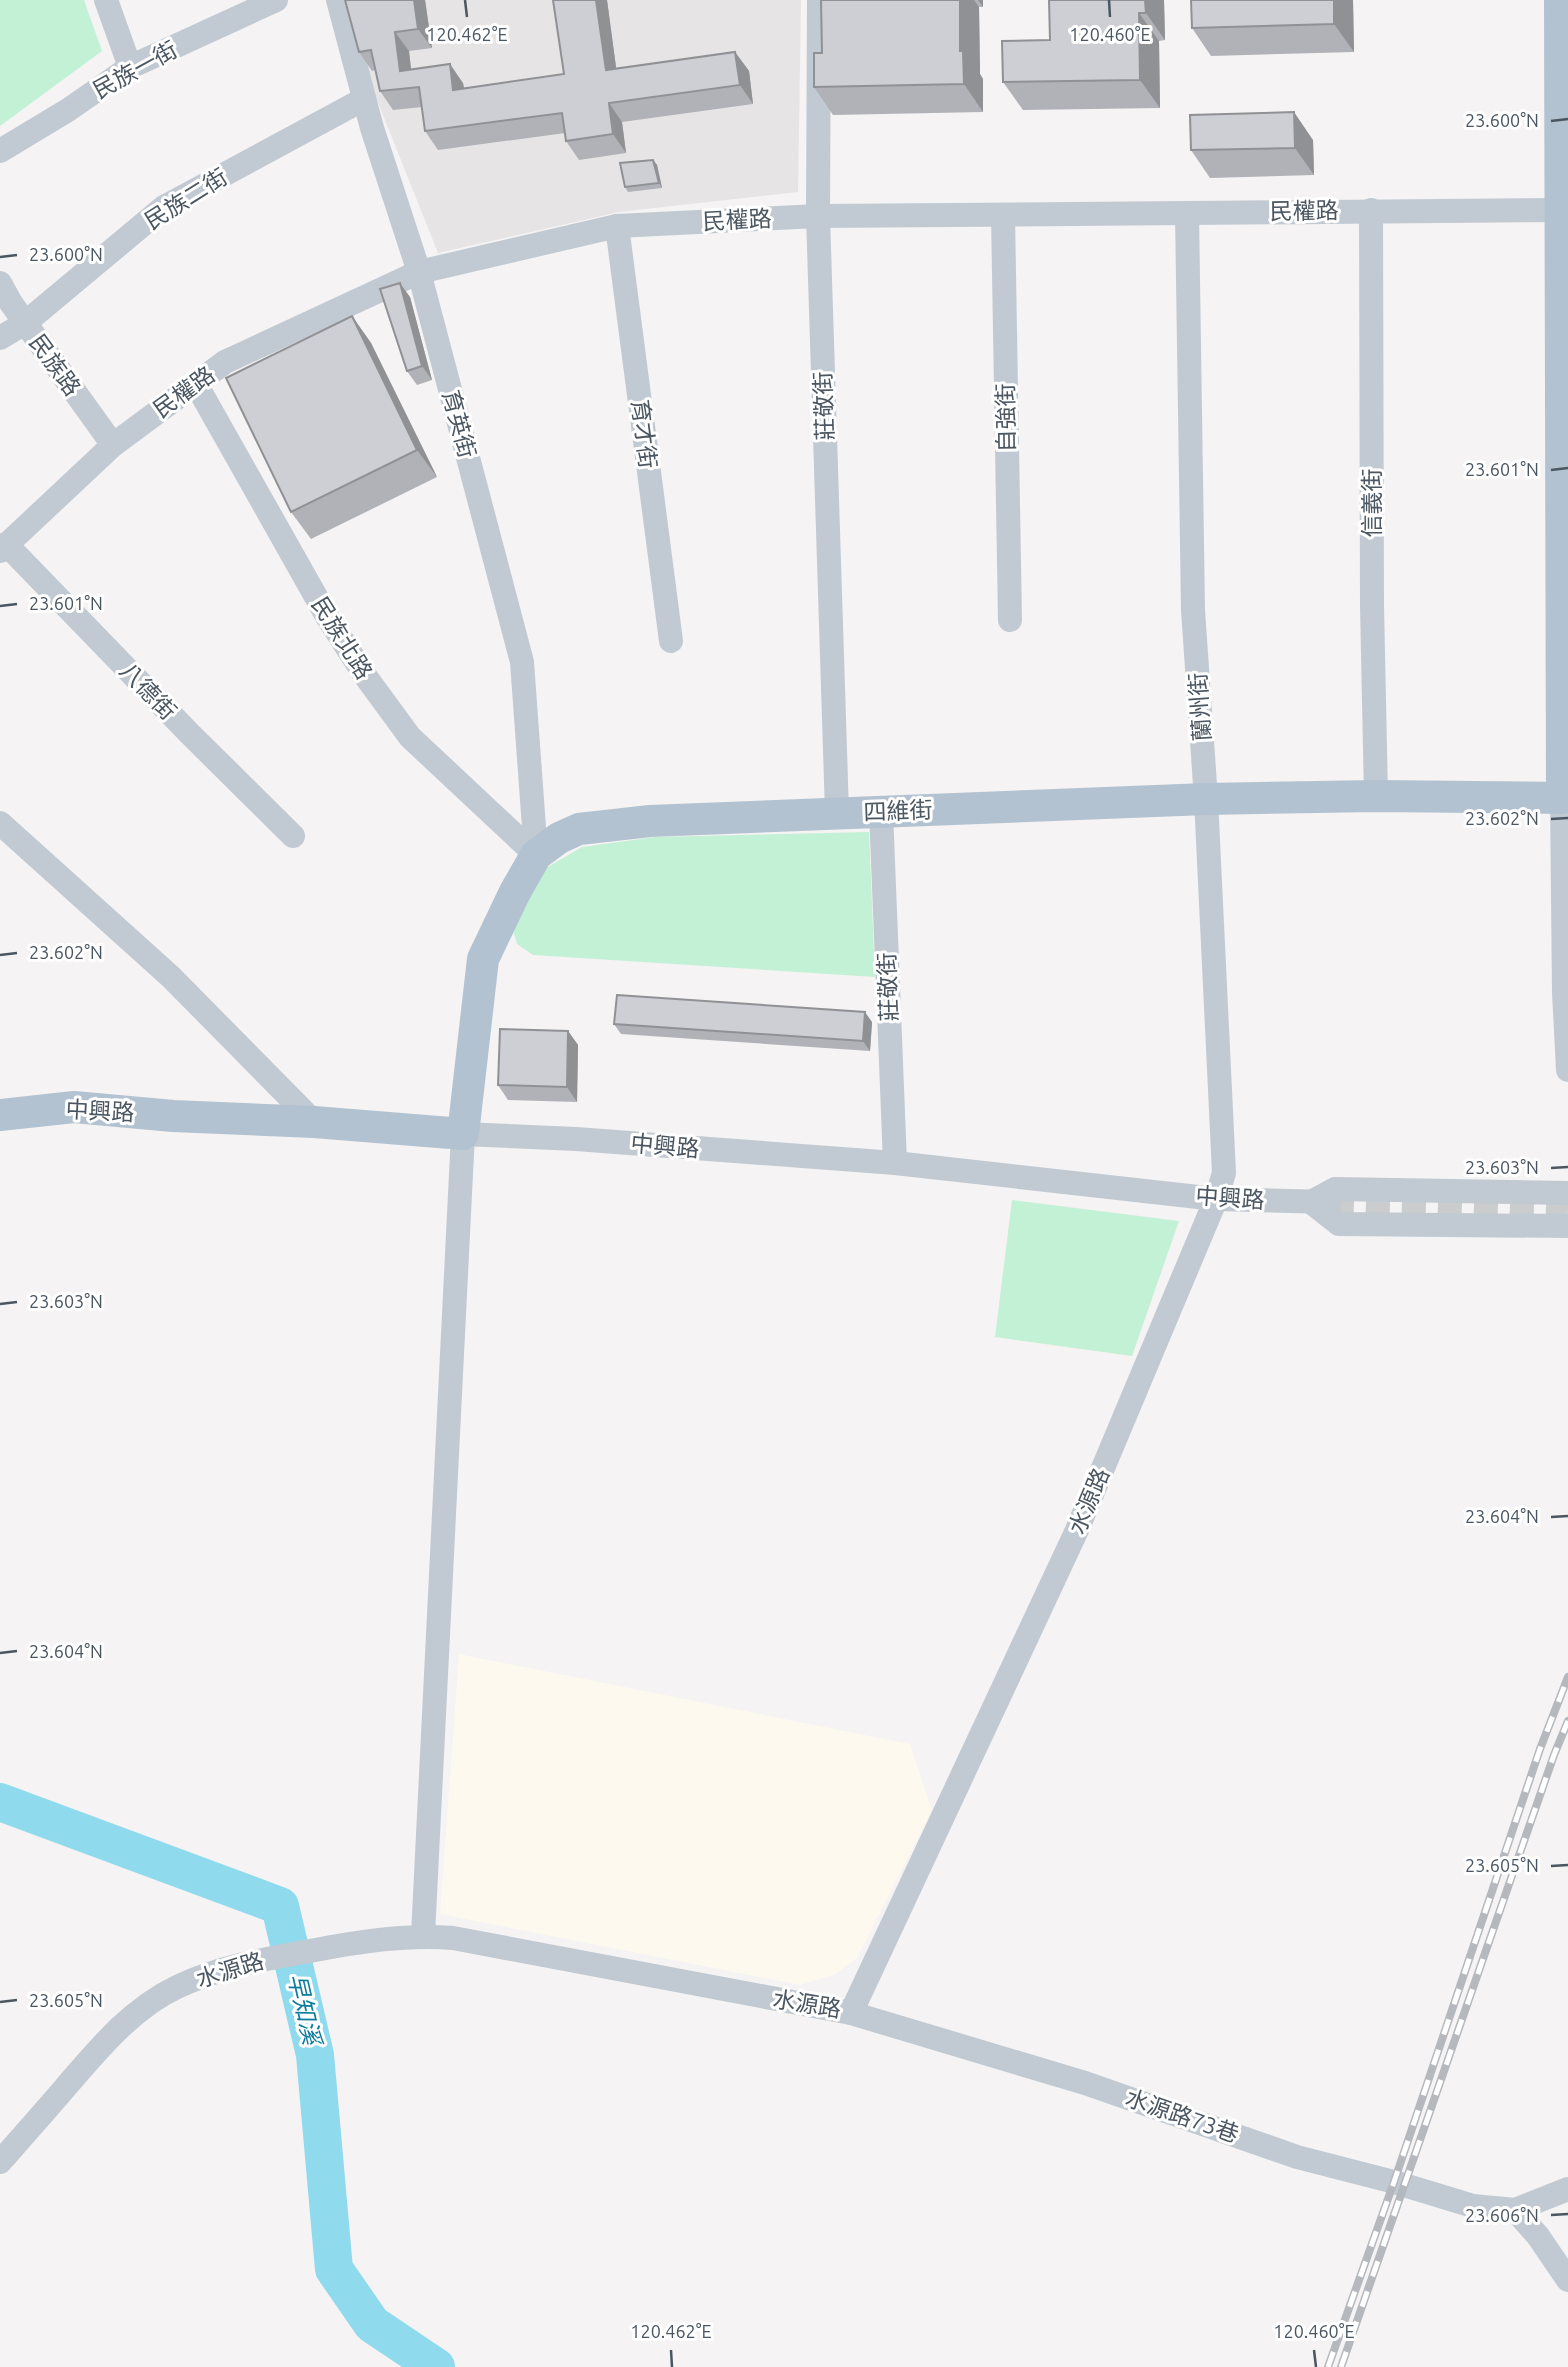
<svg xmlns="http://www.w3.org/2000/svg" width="1568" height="2367" viewBox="0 0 1568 2367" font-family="Ubuntu,'Noto Sans TC',sans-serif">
<rect width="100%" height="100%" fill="#f5f3f3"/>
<polygon fill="#fdf9ef" points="459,1654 910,1744 932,1810 857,1958 834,1975 800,1985 440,1914"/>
<polygon fill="#e6e4e5" points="345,0 801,0 798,192 619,212 438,253 365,70"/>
<g fill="#c3f1d5">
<polygon points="0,0 84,0 102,51 0,126"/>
<polygon points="869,832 875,977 533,955 517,944 512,926 546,868 582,847 655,837"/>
<polygon points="1012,1200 1179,1221 1132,1356 995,1337"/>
</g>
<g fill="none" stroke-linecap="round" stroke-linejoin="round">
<polyline stroke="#90daee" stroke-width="38" points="0,1802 280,1906 315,2055 334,2269 372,2324 436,2367"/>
<polyline stroke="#caccce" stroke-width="24" stroke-dasharray="24 12" stroke-linecap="butt" points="1330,1202 1568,1209"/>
<g stroke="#c1cad2" stroke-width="24">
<polyline points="106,0 130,67"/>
<polyline points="338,0 372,128 419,272 522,662 536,855"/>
<polyline points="819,0 818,216 837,813"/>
<polyline points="0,151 68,110 130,67 276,0"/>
<polyline points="1371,210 1372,606 1376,796"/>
<polyline points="1003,215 1010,620"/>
<polyline points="617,226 671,641"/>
<polyline points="0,283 11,303 113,445"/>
<polyline points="0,338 25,323 164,207 364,99"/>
<polyline points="196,384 328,618 366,677 410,737 536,855"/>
<polyline points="6,544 189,733 293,836"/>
<polyline points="0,551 113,445 225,362 419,272 617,226 818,216 1568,210"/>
<polyline points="1568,798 1562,798 1564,992 1568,1070"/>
<polyline points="881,811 895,1163"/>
<polyline points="0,823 171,977 314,1122"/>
<polyline points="1311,1202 1339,1224 1568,1226"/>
<polyline points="1311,1202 1335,1189 1568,1193"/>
<polyline points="423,1935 463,1134 576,1139 895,1163 1216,1199 1330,1202"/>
<polyline points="851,2013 1077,1530 1216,1199 1224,1173 1206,799 1193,610 1187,213"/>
<path d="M 0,2162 C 23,2136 47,2109 70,2082 C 101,2046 133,2008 177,1987 C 219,1967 264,1959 310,1951 C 356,1942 406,1934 453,1938 L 851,2013 L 1085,2083 L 1297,2157 L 1394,2182 L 1473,2206 L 1515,2210 L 1568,2189"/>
<polyline points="1515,2210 1538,2236 1568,2280"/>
</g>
<polyline stroke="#b3c2d1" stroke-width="32" points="0,1115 74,1107 173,1116 314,1122 463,1134 483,959 515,892 536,855 559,838 579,829 650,821 1206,799 1376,796 1562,798 1560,0"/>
<defs>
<g id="rail">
<polyline points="1328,2367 1394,2182 1540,1749 1568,1677"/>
<polyline points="1341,2367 1554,1755 1568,1721"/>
</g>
</defs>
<use href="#rail" stroke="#b5b8bd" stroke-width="8"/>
<use href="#rail" stroke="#fff" stroke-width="5" stroke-dasharray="16" stroke-linecap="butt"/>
</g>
<g fill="#b0b2b7">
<polygon points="425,0 432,48 409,51 411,69 463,83 464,88 564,74 553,0 607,0 616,68 735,52 749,71 753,104 622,122 626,153 579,160 566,141 565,133 438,150 425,131 422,107 393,110 380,91 375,70 372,71 359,52"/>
<polygon points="821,0 983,0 983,7 979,7 980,74 983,79 983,112 833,115 814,87 822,53"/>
<polygon points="1164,0 1165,40 1159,41 1160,108 1023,110 1003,82"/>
<polygon points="1353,0 1354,52 1211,56 1192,28"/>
<polygon points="1313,140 1314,175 1210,178 1191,150"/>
<polygon points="653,160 657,165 662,188 628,192 625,187"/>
<polygon points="410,297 432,380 417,385 407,371"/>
<polygon points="352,316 371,343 437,477 311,539 291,512"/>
<polygon points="872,1022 870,1051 621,1034 614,1024"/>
<polygon points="568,1031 578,1045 577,1102 508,1100 498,1085"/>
</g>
<g fill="#909195">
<polygon points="414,0 425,0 432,48 418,29"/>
<polygon points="596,0 607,0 619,89 606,70"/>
<polygon points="960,0 974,0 979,7 980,74 983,79 983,112 964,84 960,51"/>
<polygon points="978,0 983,0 983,7"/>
<polygon points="1145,0 1164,0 1165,40 1146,13"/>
<polygon points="1334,0 1353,0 1354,52 1334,24"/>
<polygon points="1139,13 1159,41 1160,108 1140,80"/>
<polygon points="395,32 409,51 413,87 400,71"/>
<polygon points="735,52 749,71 753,104 740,85"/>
<polygon points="450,64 463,83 467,109 453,90"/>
<polygon points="609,103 622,122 626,153 613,134"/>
<polygon points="1294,112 1313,140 1314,175 1295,148"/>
<polygon points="653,160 657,165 662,188 659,183"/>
<polygon points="400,283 410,297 432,380 422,366"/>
<polygon points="352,316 371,343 437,477 417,450"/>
<polygon points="865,1012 872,1022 870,1051 863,1041"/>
<polygon points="568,1031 578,1045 577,1102 567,1087"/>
</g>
<g fill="#cdcfd5" stroke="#909195" stroke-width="2">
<polygon points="345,0 414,0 418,29 395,32 400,71 450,64 453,90 564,74 553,0 596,0 606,70 735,52 740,85 609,103 613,134 566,141 562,113 425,131 419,87 380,91 371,50 359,52"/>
<polygon points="821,0 960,0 960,51 963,51 964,84 814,87 814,53 822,53"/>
<polygon points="1049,0 1145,0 1146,13 1139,13 1140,80 1003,82 1002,41 1050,40"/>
<polygon points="1191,0 1334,0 1334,24 1192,28"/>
<polygon points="1294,112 1295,148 1191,150 1190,115"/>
<polygon points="653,160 659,183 625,187 620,163"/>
<polygon points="400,283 422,366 407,371 380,289"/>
<polygon points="352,316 417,450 291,512 226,378"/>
<polygon points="617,995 865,1012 863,1041 614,1024"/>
<polygon points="500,1029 568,1031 567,1087 498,1085"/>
</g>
<path fill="none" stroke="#4a5661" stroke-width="2.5" d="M 465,0 L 467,17M 1109,0 L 1110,17M 1551,121 L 1568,119M 0,257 L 17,255M 1551,470 L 1568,468M 0,606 L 17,604M 1551,819 L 1568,818M 0,955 L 17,953M 1551,1168 L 1568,1167M 0,1304 L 17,1302M 1551,1517 L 1568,1516M 0,1653 L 17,1651M 1551,1866 L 1568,1865M 0,2002 L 17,2000M 1551,2215 L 1568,2214M 671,2350 L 672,2367M 1314,2350 L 1316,2367"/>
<g text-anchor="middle" stroke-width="6" stroke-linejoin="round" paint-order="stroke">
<g font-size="23" fill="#4a5661" stroke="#fff">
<text transform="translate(135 70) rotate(-29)" y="8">民族一街</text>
<text transform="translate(186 199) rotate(-32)" y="8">民族二街</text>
<text transform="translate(1304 211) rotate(-1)" y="8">民權路</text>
<text transform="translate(737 220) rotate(-3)" y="8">民權路</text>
<text transform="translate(55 365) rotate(54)" y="8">民族路</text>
<text transform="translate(184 392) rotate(-36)" y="8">民權路</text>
<text transform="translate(824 406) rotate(-92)" y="8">莊敬街</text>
<text transform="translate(1006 418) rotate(-91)" y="8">自強街</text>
<text transform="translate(459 424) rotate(75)" y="8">育英街</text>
<text transform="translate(644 434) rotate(83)" y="8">育才街</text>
<text transform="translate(1372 503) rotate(-90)" y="8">信義街</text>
<text transform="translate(342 638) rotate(58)" y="8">民族北路</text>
<text transform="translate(148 691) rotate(46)" y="8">八德街</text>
<text transform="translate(1200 707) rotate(-94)" y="8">蘭州街</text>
<text transform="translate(898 811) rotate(-2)" y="8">四維街</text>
<text transform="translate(888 987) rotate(-92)" y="8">莊敬街</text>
<text transform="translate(100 1111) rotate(3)" y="8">中興路</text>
<text transform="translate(665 1146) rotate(5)" y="8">中興路</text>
<text transform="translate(1230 1198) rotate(4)" y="8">中興路</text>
<text transform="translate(1089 1501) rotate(-67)" y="8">水源路</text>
<text transform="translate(230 1970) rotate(-17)" y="8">水源路</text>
<text transform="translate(807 2004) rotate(9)" y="8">水源路</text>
<text transform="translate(1182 2116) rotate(19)" y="8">水源路73巷</text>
</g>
<g font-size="24" font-style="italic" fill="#0c7c9b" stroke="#fff">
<text transform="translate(304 2009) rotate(77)" y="8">早知溪</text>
</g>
</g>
<g font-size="18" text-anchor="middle" fill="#4a5661" stroke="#fff" stroke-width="6" stroke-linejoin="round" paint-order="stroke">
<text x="467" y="41">120.462°E</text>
<text x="1110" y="41">120.460°E</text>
<text x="1502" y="127">23.600°N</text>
<text x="66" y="261">23.600°N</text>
<text x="1502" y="476">23.601°N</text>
<text x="66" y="610">23.601°N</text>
<text x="1502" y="825">23.602°N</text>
<text x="66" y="959">23.602°N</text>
<text x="1502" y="1174">23.603°N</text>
<text x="66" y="1308">23.603°N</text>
<text x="1502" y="1523">23.604°N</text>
<text x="66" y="1658">23.604°N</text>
<text x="1502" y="1872">23.605°N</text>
<text x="66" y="2007">23.605°N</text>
<text x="1502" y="2222">23.606°N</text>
<text x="671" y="2338">120.462°E</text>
<text x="1314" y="2338">120.460°E</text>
</g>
</svg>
